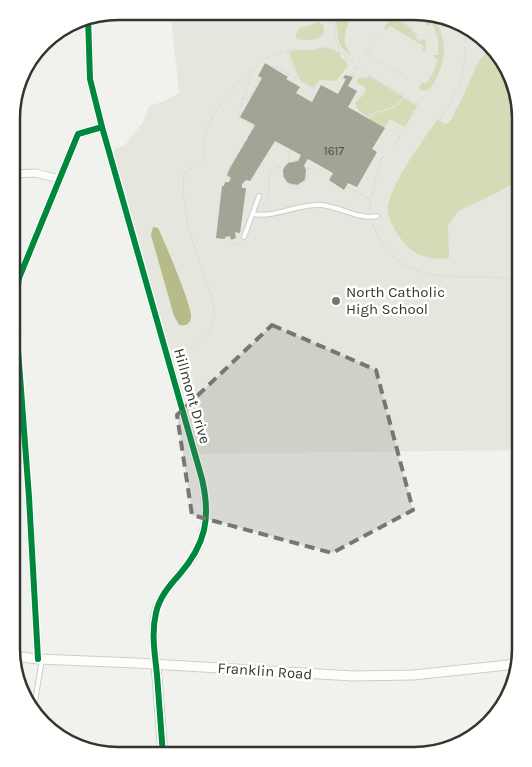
<svg xmlns="http://www.w3.org/2000/svg" width="532" height="767" viewBox="0 0 532 767" font-family="Karla,sans-serif">
<rect width="100%" height="100%" fill="#f1f2ee"/>
<polygon fill="#e5e6dd" points="428,12 479,33 510,71 521,118 521,450 195,454 109,152 125,145 143,122 149,106 165,101 179,93 171,16"/>
<g fill="#d7dab6">
<path d="M 422,12 L 431,14 C 447,35 448,58 435,81 C 432,86 430,90 424,91 L 420,89 L 419,87 L 422,82 L 426,84 L 434,71 L 438,59 L 434,58 L 433,55 L 438,55 C 439,43 438,34 432,24 L 427,26 L 425,21 L 428,18 Z"/>
<path d="M 350,13 C 349,32 337,38 352,56 C 331,43 342,33 333,15 Z"/>
<path d="M 390,20 C 404,21 413,28 418,41 L 425,39 L 426,52 L 422,50 L 424,46 L 390,26 L 387,30 L 384,28 Z"/>
<path d="M 318,22 L 323,25 C 329,41 306,41 296,39 L 296,34 L 299,29 Z"/>
<path d="M 322,48 C 329,48 334,50 340,54 L 341,58 L 345,60 L 348,66 L 336,81 L 319,80 L 314,88 L 300,80 L 289,52 C 299,48 311,52 322,48 Z"/>
<path d="M 491,48 L 510,71 L 521,118 L 521,179 L 494,194 L 458,211 L 448,225 L 449,258 C 431,260 416,257 404,243 C 397,234 390,223 388,212 C 385,191 424,139 437,120 L 446,124 L 451,120 L 462,99 L 478,62 Z"/>
<path d="M 369,76 L 403,97 C 392,114 378,106 368,117 L 358,110 L 355,103 L 364,94 L 366,89 L 364,86 L 357,84 L 357,81 L 360,77 L 366,78 Z"/>
<path d="M 404,98 L 417,106 L 405,127 L 390,119 L 384,128 L 369,119 C 377,108 393,115 404,98 Z"/>
</g>
<path fill="#b7bb8a" d="M 153,227 L 158,228 L 160,232 C 166,246 193,308 191,318 C 190,325 184,326 179,325 L 174,316 L 151,235 Z"/>
<polygon fill="#a3a495" points="265,63 288,77 286,79 300,87 296,93 312,102 321,85 338,94 346,79 343,78 345,75 353,77 348,86 357,91 348,107 385,128 372,149 377,152 357,187 348,183 344,190 329,180 333,173 308,159 304,165 306,170 305,180 297,185 288,183 283,176 283,169 288,163 298,161 301,155 275,141 250,181 246,180 242,184 242,188 246,188 240,233 235,232 236,238 231,240 230,236 225,237 225,239 216,238 222,186 224,186 225,182 229,182 231,178 227,175 230,168 255,125 240,117 262,78 258,76"/>
<g fill="none" stroke-linecap="round" stroke-linejoin="round">
<defs>
<g id="service">
<polyline points="322,14 322,15"/>
<path d="M 252,214 C 276,218 296,204 320,205 C 340,206 357,220 377,216"/>
<polyline points="244,237 259,196"/>
<polyline points="15,666 17,657"/>
<polyline points="31,706 35,702 42,659"/>
</g>
<g id="minor">
<path d="M 102,127 L 202,479 C 209,512 207,543 184,569 C 174,581 163,592 157,607 C 151,625 154,645 156,664"/>
<polyline points="12,174 36,173 59,179"/>
<polyline points="12,415 22,415"/>
<polyline points="38,659 29,497 15,309 19,278 78,134 102,127 90,79 88,17"/>
</g>
<g id="tertiary">
<polyline points="13,656 38,659 136,663 352,676 413,675 518,664"/>
<polyline points="156,664 163,755"/>
</g>
</defs>
<use href="#service" stroke="#cdcdca" stroke-width="6"/>
<use href="#minor" stroke="#cdcdca" stroke-width="9"/>
<use href="#tertiary" stroke="#cdcdca" stroke-width="11"/>
<g stroke="#d9d9d8" stroke-width="1" stroke-dasharray="5 2.5" stroke-linecap="butt">
<polyline points="331,16 335,23 336,41 340,51"/>
<path d="M 389,18 C 403,20 414,27 419,40"/>
<polyline points="384,28 393,13"/>
<polyline points="374,42 379,34"/>
<polyline points="287,51 297,75 293,83"/>
<polyline points="366,53 408,79"/>
<polyline points="364,55 370,48"/>
<polyline points="273,68 276,67 315,89 309,101"/>
<polyline points="351,76 360,62"/>
<path d="M 425,91 C 440,65 448,49 433,21 L 436,19"/>
<polyline points="244,98 249,98 260,78"/>
<path d="M 368,119 C 375,107 394,114 404,97"/>
<path d="M 439,120 C 448,106 458,92 462,75 C 466,60 465,43 466,28"/>
<polyline points="394,146 420,100"/>
<polyline points="290,150 288,156 291,160"/>
<polyline points="298,160 289,161 283,168 283,179 288,184 297,187 307,180 309,171 305,164"/>
<polyline points="309,169 313,168 315,165"/>
<polyline points="230,179 225,175 254,127 239,117 243,98 254,69"/>
<polyline points="346,186 370,199"/>
<path d="M 261,206 C 275,196 266,185 270,172 L 275,167 L 281,167"/>
<path d="M 370,211 C 370,195 374,189 377,175 C 378,167 379,163 383,156"/>
<path d="M 372,222 C 400,297 459,269 521,280"/>
<polyline points="229,237 234,244 241,242"/>
<path d="M 177,364 C 178,361 177,354 182,351 C 184,349 189,348 192,347 C 204,342 213,331 214,318 C 216,302 207,284 202,270 C 191,238 181,207 184,173 C 189,166 198,168 202,160 C 205,155 203,148 203,142 C 203,137 205,132 207,127 C 220,99 256,57 287,50 C 295,48 303,51 310,50 C 318,49 324,46 332,49 C 346,53 352,63 363,71 C 380,83 400,94 418,104"/>
</g>
<use href="#service" stroke="#fdfdfc" stroke-width="4"/>
<use href="#minor" stroke="#fdfdfc" stroke-width="7"/>
<use href="#tertiary" stroke="#fdfdfc" stroke-width="9"/>
<defs>
<g id="cycleway">
<path d="M 102,127 L 202,479 C 211,518 206,544 179,575 C 169,586 159,598 156,613 C 151,634 155,654 157,675 C 159,701 161,728 163,755"/>
<polyline points="38,659 29,497 15,309 19,278 78,134 102,127 90,79 88,17"/>
</g>
</defs>
<use href="#cycleway" stroke="#fffffe" stroke-width="9"/>
<use href="#cycleway" stroke="#00873e" stroke-width="6"/>
</g>
<path fill="#767674" fill-opacity="0.2" stroke="#767674" stroke-width="4" stroke-dasharray="10 6" stroke-linejoin="round" d="M 272,325 L 376,370 L 413,510 L 332,553 L 192,515 L 177,415 Z"/>
<circle fill="#767674" stroke="#fffffe" stroke-width="2" cx="336" cy="301" r="5"/>
<g text-anchor="middle" stroke-width="5" stroke-linejoin="round" paint-order="stroke">
<g font-size="12" fill="#50504b">
<text x="334" y="155">1617</text>
</g>
<g font-size="15" fill="#343432" stroke="#fffffe" text-anchor="start">
<text x="346" y="297">North Catholic<tspan x="346" dy="17">High School</tspan></text>
</g>
<g font-size="15" fill="#343432" stroke="#fffffe">
<text transform="translate(192 396) rotate(74)" y="5">Hillmont Drive</text>
<text transform="translate(265 671) rotate(4)" y="5">Franklin Road</text>
</g>
</g>
<path d="M0 0H532V767H0ZM118 20H414A98 98 0 0 1 512 118V649A98 98 0 0 1 414 747H118A98 98 0 0 1 20 649V118A98 98 0 0 1 118 20Z" fill="#fffffe" fill-rule="evenodd"/>
<path fill="none" stroke="#343432" stroke-width="2.5" d="M118 20H414A98 98 0 0 1 512 118V649A98 98 0 0 1 414 747H118A98 98 0 0 1 20 649V118A98 98 0 0 1 118 20Z"/>
</svg>
